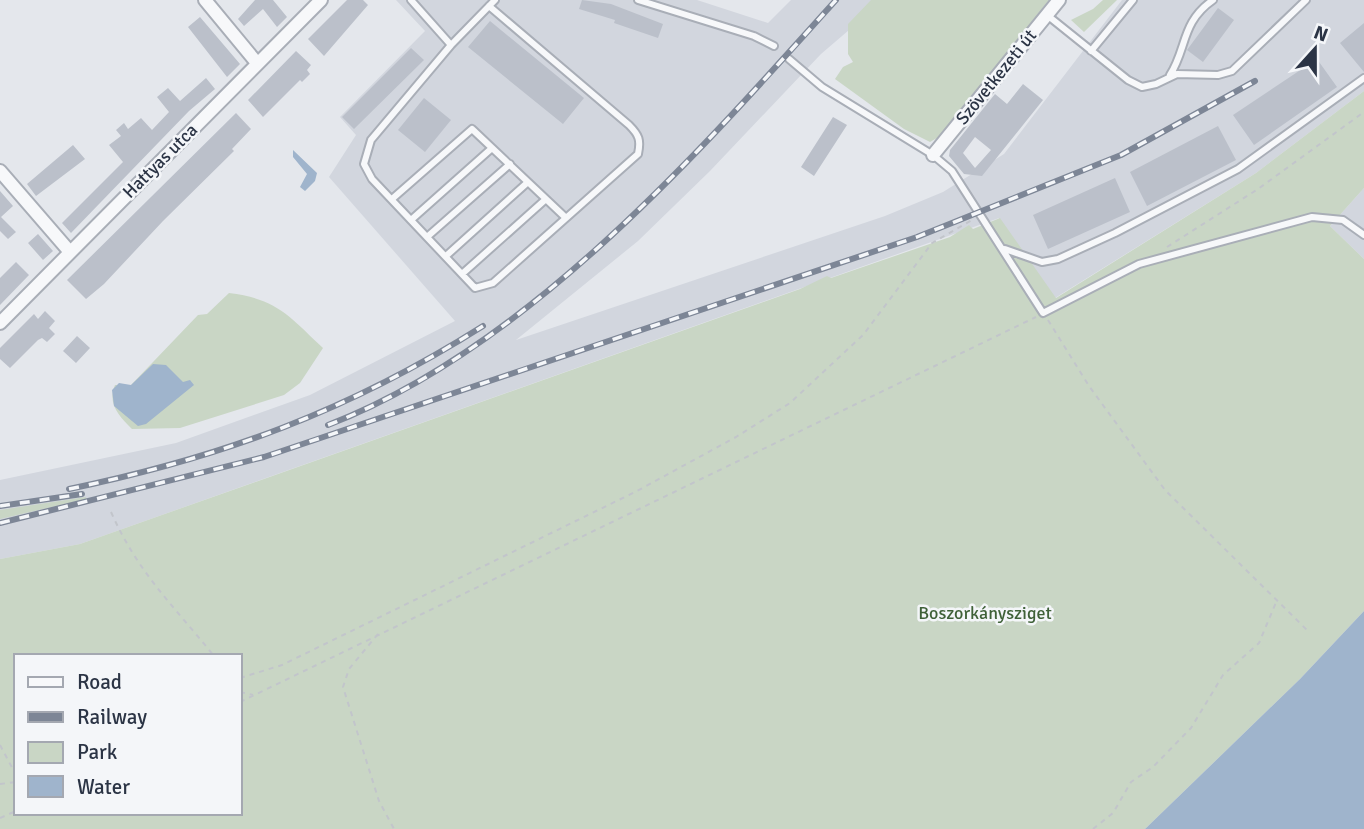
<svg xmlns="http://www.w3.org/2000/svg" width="1364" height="829" font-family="Signika,sans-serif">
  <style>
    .built { fill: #d2d6de }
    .green { fill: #c9d6c5; fill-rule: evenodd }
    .water { fill: #9fb4cc }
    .building { fill: #bbc0ca; fill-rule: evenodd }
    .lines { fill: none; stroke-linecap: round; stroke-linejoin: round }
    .lane-casing { stroke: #a9aeb7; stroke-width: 10 }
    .street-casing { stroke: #a9aeb7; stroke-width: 16 }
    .path { stroke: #c2c5cb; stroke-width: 2; stroke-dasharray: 5 5; stroke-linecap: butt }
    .lane { stroke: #f7f8fa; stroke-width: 6 }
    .street { stroke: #f7f8fa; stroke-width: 12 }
    .rail-casing { stroke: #7d8696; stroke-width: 6 }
    .rail { stroke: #f4f6f9; stroke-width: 3.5; stroke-dasharray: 10; stroke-linecap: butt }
    .labels { text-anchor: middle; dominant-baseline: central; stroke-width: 5; stroke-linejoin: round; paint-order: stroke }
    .street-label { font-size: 18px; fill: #2b3445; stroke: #f4f6f9 }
    .park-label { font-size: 18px; fill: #3f6138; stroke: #f4f6f9 }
  </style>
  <rect width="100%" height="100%" fill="#e4e7ec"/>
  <path class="built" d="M 396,0 L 697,0 L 768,23 L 791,0 L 884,0 L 821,54 L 710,171 L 638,241 L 516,340 L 885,216 L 943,192 L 1004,154 L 1122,0 L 1364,0 L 1364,91 L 1256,173 L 1055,298 L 999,218 L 80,544 L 0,559 L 0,480 L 176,443 L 310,395 L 455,321 L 329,177 L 356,135 L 340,117 L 425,31 Z
    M 1364,188 L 1364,259 L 1330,226 Z"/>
  <path class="green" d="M 871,0 L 1049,0 L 942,135 L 930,142 L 904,129 L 835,79 L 843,67 L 853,62 L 848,54 L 848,24 Z
    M 1103,0 L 1117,0 L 1084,32 L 1071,20 L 1093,9 Z
    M 1364,91 L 1364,188 L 1330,226 L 1364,259 L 1364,611 L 1300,679 L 1145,829 L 0,829 L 0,559 L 80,544 L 800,289 L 827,276 L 831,278 L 950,237 L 969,225 L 973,229 L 1000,218 L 1056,298 L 1256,173 ZM 16,656 L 240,656 L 240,813 L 16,813 Z
    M 229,293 C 277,299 289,316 323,348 L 300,383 L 284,395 L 180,428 L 132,429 C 119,416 107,404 115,385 L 131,385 L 198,315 L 207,314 Z
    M 86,497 L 86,499 L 0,519 L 0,510 Z"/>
  <path class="water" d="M 293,150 L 317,173 L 315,181 L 305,191 L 300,187 L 307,174 L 293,157 Z
    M 153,364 L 166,365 L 183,382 L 190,380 L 194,385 L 146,424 L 138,426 L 114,406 L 112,390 L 119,383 L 131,385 Z
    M 1364,611 L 1364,829 L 1145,829 L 1300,679 Z"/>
  <path class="building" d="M 255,0 L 273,0 L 287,17 L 277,27 L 263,9 L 244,26 L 238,19 Z
    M 347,0 L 363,0 L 368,5 L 324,56 L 308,39 Z
    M 582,0 L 611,4 L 663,24 L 658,38 L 614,23 L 615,20 L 579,9 Z
    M 1218,8 L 1234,20 L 1203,62 L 1187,50 Z
    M 200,17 L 240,64 L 227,77 L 188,27 Z
    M 490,21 L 584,98 L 563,124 L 468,47 Z
    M 1364,23 L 1364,72 L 1340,43 Z
    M 411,48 L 424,60 L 354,129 L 342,117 Z
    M 296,51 L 311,65 L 307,70 L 310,74 L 302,82 L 300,80 L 263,117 L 248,100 Z
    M 1317,59 L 1337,87 L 1254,145 L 1233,115 Z
    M 206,78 L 215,89 L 189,111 L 71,233 L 62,223 L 123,162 L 109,145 L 121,136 L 116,130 L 124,123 L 128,129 L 141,118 L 152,130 L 169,112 L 157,97 L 168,88 L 180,101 Z
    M 1023,84 L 1043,100 L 982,176 L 964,174 L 949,156 L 950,150 L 995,94 L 1007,104 ZM 975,137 L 991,150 L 975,168 L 963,153 Z
    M 424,98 L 451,120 L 425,152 L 398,130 Z
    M 236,113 L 251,129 L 232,149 L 234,151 L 163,221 L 104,284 L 86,299 L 67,280 Z
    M 833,117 L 847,125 L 814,176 L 801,167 Z
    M 1218,126 L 1236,160 L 1147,206 L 1130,172 Z
    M 73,145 L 85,159 L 36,196 L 27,184 Z
    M 1115,178 L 1130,212 L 1048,249 L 1033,215 Z
    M 0,191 L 13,206 L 1,217 L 16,232 L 8,239 L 0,231 Z
    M 38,234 L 53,251 L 43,260 L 28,243 Z
    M 16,262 L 29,275 L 0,305 L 0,278 Z
    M 45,311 L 55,321 L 49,328 L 55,334 L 47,342 L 42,338 L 38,340 L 10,368 L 0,359 L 0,348 L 34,314 L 38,319 Z
    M 77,336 L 90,348 L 76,363 L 63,351 Z"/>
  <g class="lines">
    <g class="lane-casing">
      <path id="lane" d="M 411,0 L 451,45 L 371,140 L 364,164 L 372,179 L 475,288 L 493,283 L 638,154 C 641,140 639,135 629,125 L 489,6
        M 638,0 L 754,36 L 774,46
        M 1047,15 L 1128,80 L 1142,87 L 1156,84 L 1177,74 L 1218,75 L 1232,71 L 1306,0
        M 451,45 L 495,0
        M 1091,51 L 1133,0
        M 789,59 L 822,87 L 933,155 L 952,171 L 1043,313 L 1139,264 L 1312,217 L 1343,220 L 1364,235
        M 1170,75 C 1187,49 1181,22 1213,0
        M 392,199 L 472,129 L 566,218
        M 411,220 L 492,148
        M 427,237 L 510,164
        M 1005,249 L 1042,262 L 1058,259 L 1115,233 L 1238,169 L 1364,78
        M 446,256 L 528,182
        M 462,274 L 546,199"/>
    </g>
    <g class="street-casing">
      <path id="street" d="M 205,0 L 257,63
        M 933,155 L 1059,0
        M 0,171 L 70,252
        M 0,323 L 321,0"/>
    </g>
    <path class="path" d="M 1167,247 L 1258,189 L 1364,112
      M 1048,320 L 1089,386 L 1165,490 L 1308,631
      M 111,512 C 138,573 173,605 214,656
      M 378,634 L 349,669 L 343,687 L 379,801 L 394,829
      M 240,678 L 282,665 L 637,491 L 736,437 L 790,403 L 863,335 L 932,243 L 972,220
      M 240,692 L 253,695
      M 240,702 L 1036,317
      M 0,745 L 16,775
      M 0,784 L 16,782
      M 0,818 L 16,811
      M 1093,829 L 1113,813 L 1131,782 L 1153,767 L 1191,728 L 1223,675 L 1259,643 L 1277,600"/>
    <use href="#lane" class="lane"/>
    <use href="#street" class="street"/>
    <g class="rail-casing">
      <path id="rail" d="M 328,425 C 527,348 696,156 836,0
        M 69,489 C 224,457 350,410 483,326
        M 0,506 L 82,494
        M 0,523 L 264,457 L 917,237 L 1121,155 L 1255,81"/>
    </g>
    <use href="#rail" class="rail"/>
  </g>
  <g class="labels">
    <g class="street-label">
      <text transform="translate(996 77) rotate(-51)">Szövetkezeti út</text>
      <text transform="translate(160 161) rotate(-45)">Hattyas utca</text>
    </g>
    <g class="park-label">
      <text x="985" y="613">Boszorkánysziget</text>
    </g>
  </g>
  <rect x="14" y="654" width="228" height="161" fill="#f4f6f9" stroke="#a4a8b1" stroke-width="2"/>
  <rect x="28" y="677" width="35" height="10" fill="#f7f8fa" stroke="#a4a8b1" stroke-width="2"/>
  <text x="77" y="689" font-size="21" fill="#2b3445">Road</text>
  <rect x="28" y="712" width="35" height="10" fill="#7d8696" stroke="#a4a8b1" stroke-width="2"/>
  <text x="77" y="724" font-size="21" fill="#2b3445">Railway</text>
  <rect x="28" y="742" width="35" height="21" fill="#c9d6c5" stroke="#a4a8b1" stroke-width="2"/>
  <text x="77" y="759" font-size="21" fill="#2b3445">Park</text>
  <rect x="28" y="776" width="35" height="21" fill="#9fb4cc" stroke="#a4a8b1" stroke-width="2"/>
  <text x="77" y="794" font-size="21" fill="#2b3445">Water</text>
  <g transform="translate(1315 49) rotate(21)" stroke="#f4f6f9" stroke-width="5" paint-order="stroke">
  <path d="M0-5L12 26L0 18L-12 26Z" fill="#2b3445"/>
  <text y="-10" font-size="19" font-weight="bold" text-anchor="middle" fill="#2b3445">N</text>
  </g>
</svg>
